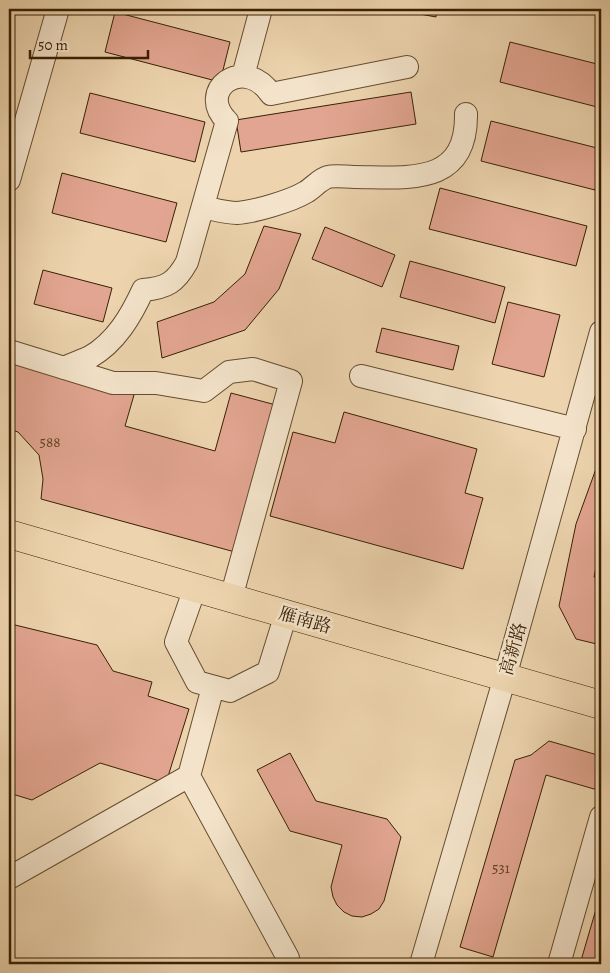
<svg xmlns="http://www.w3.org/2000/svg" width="610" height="973" font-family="Alegreya,'Noto Serif SC',serif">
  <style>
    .building { fill: #e2a591; stroke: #382004 }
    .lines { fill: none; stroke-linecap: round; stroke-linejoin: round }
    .minor-casing { stroke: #654d2e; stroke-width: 24 }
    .major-casing { stroke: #382004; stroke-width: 29 }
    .minor { stroke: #f3e3ca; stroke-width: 22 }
    .major { stroke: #edd4ae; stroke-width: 28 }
    .labels { text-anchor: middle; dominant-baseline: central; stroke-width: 5; stroke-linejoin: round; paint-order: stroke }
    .number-label { font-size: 15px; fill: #624127 }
    .street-label { font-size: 18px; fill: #382004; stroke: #f3e3ca }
  </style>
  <rect width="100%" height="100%" fill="#edd4ae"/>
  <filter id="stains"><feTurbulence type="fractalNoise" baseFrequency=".004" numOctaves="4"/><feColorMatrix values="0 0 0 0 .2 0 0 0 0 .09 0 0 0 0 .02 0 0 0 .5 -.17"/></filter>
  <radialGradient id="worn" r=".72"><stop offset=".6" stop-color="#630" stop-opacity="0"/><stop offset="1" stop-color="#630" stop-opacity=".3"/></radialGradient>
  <path class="building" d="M 393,9 L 437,9 L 436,17 Z
    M 576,9 L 601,9 L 601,15 Z
    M 115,12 L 230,42 L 220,82 L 105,52 Z
    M 510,42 L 601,65 L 601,108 L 500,82 Z
    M 411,92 L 416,124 L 241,152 L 236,120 Z
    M 90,93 L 205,122 L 195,162 L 80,133 Z
    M 491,121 L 601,149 L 601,168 L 595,190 L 481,161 Z
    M 62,173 L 177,203 L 166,242 L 52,213 Z
    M 440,188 L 587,226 L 576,266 L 429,229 Z
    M 264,226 L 301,234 L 279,289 L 245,330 L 162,358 L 157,322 L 214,302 L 245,274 Z
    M 325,227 L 395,255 L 382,287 L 312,259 Z
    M 410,261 L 505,287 L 495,323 L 400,297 Z
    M 43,270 L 112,288 L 103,322 L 34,304 Z
    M 508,302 L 560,315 L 544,377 L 492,364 Z
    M 382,328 L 459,346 L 453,370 L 376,352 Z
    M 15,363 L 134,395 L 125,426 L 215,451 L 231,393 L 276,405 L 235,552 L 41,499 L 43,479 L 39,455 L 18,432 L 9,429 L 9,384 Z
    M 344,412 L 477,449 L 465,493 L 483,498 L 463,569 L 270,516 L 293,432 L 335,443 Z
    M 601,455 L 601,542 L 594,577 L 601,579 L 601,645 L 576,639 L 559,606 L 576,524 Z
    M 11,624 L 97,645 L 113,671 L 152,682 L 148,696 L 189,709 L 166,783 L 100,763 L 32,800 L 9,793 L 9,625 Z
    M 549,741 L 601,756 L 601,785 L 594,789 L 546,775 L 493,957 L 460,947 L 515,760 L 531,755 Z
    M 290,753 L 316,801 L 387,819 L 401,837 L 384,901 L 379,909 L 371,914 L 362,917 L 352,916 L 344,912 L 337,905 L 333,897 L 331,887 L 342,845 L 290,831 L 257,770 Z
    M 601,892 L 601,964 L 580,964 Z"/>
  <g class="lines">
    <g class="minor-casing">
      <path id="minor" d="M 243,76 L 261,9
        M 9,180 L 58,9
        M 203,207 C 213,209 226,213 237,213 C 254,212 291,201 306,192 C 313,188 320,179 328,177 C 335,175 346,177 354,177 C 407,177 467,187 466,114
        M 9,351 L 113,383 L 156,383 L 204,391 L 229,372 L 253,369 L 291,381 L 231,598
        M 64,368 C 72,364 81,361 90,357 C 116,342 131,316 143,290 C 167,288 176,282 187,262 L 227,121 C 196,91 243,54 271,94 L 407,67
        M 361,376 L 575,429
        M 195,588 L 176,642 L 197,682 L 230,691 L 268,672 L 286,614
        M 189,776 L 213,687
        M 9,878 L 189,776 L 288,958 L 287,964
        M 421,964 L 505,677 L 601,332
        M 559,964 L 601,817"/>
    </g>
    <g class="major-casing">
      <path id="major" d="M 9,534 L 601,705"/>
    </g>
    <use href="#minor" class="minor"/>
    <use href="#major" class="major"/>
  </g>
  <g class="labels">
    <g class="number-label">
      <text x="50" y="442">588</text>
      <text x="501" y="868">531</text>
    </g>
    <g class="street-label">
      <text transform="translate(305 620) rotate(16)">雁南路</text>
      <text transform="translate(513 649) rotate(-74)">高新路</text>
    </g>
  </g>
  <rect width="610" height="973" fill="none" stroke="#edd4ae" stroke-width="30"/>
  <rect x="10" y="10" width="590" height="953" fill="none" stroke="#382004" stroke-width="2.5"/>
  <rect x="15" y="15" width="580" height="943" fill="none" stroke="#382004"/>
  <path d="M30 50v8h118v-8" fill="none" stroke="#382004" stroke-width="2.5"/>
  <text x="38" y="50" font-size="15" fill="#382004" stroke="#f3e3ca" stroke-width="4" paint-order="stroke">50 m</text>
  <rect width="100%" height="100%" filter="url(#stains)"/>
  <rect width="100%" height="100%" fill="url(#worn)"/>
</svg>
